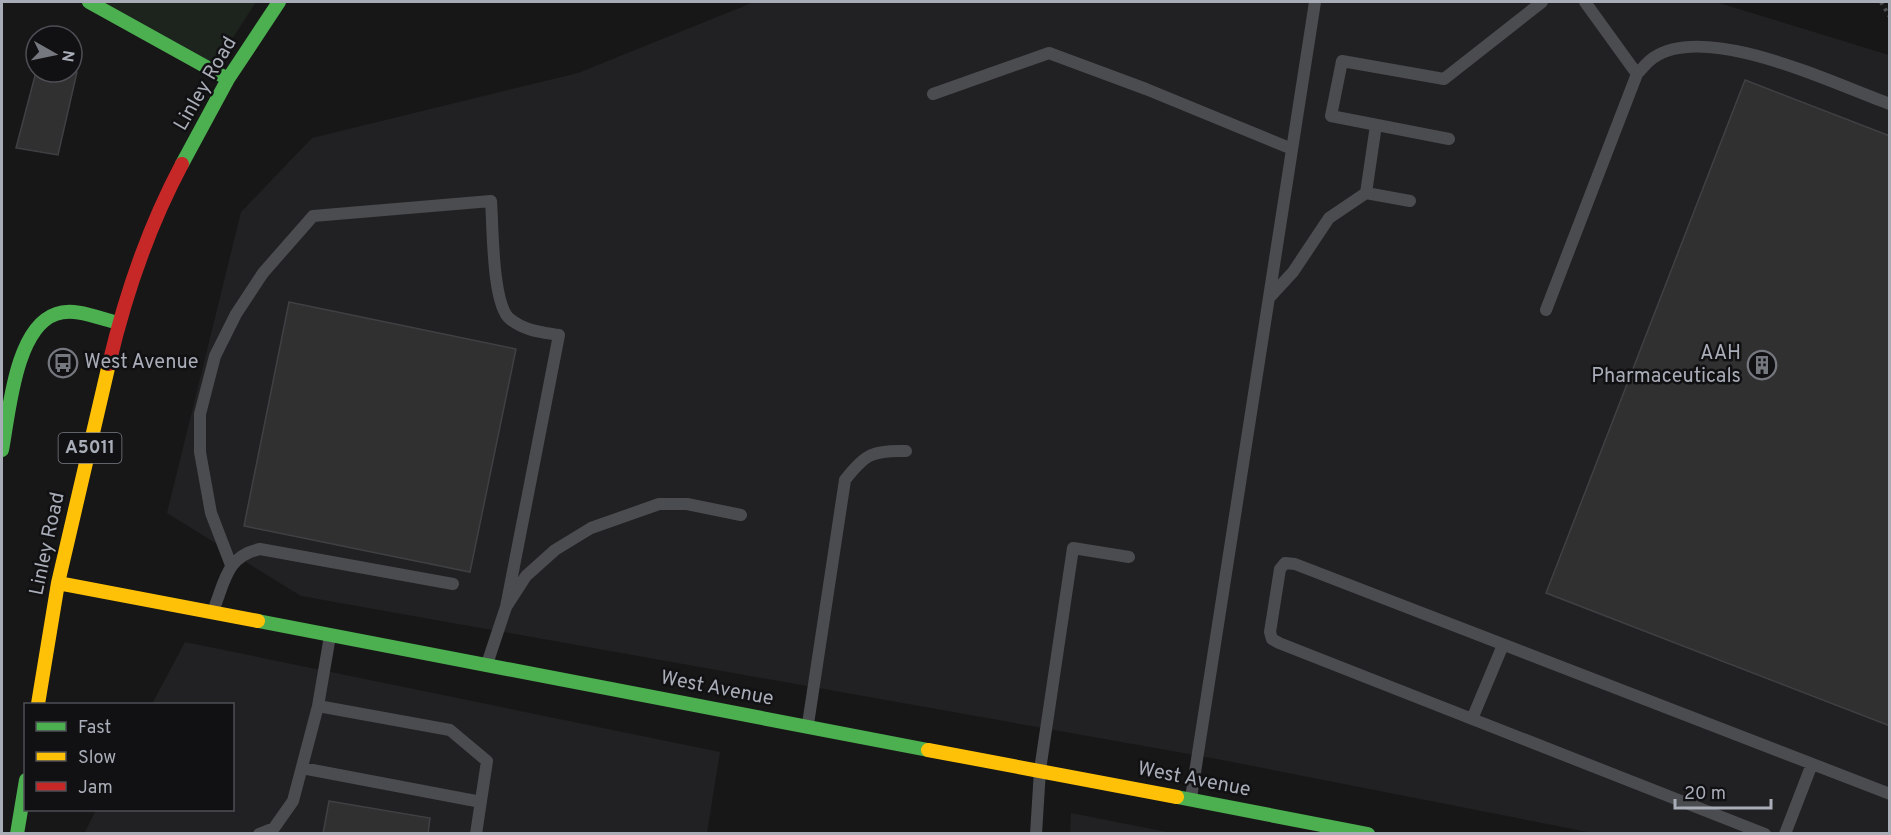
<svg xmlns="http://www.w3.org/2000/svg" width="1891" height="835" font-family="Overpass,sans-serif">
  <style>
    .built { fill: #212123 }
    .green { fill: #1d241e }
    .building { fill: #303031; stroke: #3f4043; stroke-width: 1.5 }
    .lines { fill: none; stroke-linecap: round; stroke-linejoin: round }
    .path { stroke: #4d4e52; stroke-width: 4; stroke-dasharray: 3 4.5; stroke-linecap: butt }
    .lane { stroke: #4b4c50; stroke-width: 12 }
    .fast { stroke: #4caf50; stroke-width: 14 }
    .slow { stroke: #ffc107; stroke-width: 14 }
    .jam { stroke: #c62828; stroke-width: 14 }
    .labels { text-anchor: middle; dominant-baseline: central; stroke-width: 5; stroke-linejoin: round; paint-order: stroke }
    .shield { fill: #111113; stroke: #7b7e86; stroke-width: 1.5 }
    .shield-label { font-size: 18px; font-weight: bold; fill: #a9adb8 }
    .street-label { font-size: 20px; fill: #a9adb8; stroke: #111113 }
    .poi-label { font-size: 20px; fill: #a9adb8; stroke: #111113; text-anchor: end }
  </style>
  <rect width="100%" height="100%" fill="#171717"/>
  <path class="built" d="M 754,2 L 1716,2 L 1889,55 L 1889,833 L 1593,833 L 1217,759 L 301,596 L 167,513 L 241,212 L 312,138 L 578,73 Z
    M 185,642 L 720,752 L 707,833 L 84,834 L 96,810 L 232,810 L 232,704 L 152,704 Z
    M 1071,813 L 1172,833 L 1070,833 Z"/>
  <path class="green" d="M 102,2 L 256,2 L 214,67 Z"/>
  <path class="building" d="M 72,71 L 77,72 L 58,155 L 16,148 L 36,72 Z
    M 1745,80 L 1890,136 L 1890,726 L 1546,593 Z
    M 289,302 L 516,349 L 470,572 L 244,526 Z
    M 329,801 L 430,818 L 428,834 L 323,834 Z"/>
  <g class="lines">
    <path class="path" d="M 1881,2 L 1890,17"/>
    <path class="lane" d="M 1585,2 L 1637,74
      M 933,94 L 1049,53 L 1146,89 L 1292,149
      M 1449,139 L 1331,116 L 1342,61 L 1444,79 L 1542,2
      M 1366,193 L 1376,125
      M 1269,298 L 1293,272 L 1329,218 L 1366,193 L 1410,201
      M 1546,310 L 1637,74 C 1642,69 1647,62 1653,58 C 1706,21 1834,84 1890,104
      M 231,565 L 211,513 L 200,452 L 200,414 L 215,356 L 236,314 L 263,273 L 313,216 L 491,201 C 493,226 492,305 510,319 C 525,331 541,332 559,335 L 506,607
      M 213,611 C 225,582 226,556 260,549 L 453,584
      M 330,636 L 318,706 L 450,730 L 487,761 L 476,834
      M 487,664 L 506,607 L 526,576 L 555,550 L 591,528 L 659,504 L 687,504 L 741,515
      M 1472,719 L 1503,645
      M 808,724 L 845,480 C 865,454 873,450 906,451
      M 302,768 L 481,802
      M 1191,798 L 1315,2
      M 259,834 L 274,828 L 293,801 L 318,706
      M 1036,834 L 1040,770 L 1073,548 L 1129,557
      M 1765,834 L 1279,643 L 1272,639 L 1270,632 L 1280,569 L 1285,563 L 1295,564 L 1890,794
      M 1785,834 L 1812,764"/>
    <path class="fast" d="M 89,2 L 228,79
      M 182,164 L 228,79 L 279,2
      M 2,450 C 9,414 15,328 56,314 C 75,307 100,319 119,323
      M 258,621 L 928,750
      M 1177,797 L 1368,834
      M 17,834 L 26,780"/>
    <path class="slow" d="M 58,583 L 258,621
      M 38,704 L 58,583 L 109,364
      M 928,750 L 1177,797"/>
    <path class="jam" d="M 109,364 C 125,296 149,226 182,164"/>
  </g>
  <defs>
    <g id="bus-ring" transform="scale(1.5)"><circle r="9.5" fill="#111113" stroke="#767880" stroke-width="1.5"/><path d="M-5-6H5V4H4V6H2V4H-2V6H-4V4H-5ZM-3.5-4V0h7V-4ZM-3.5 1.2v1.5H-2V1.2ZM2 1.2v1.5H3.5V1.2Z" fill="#767880"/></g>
    <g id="building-ring" transform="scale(1.5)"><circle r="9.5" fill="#111113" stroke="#767880" stroke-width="1.5"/><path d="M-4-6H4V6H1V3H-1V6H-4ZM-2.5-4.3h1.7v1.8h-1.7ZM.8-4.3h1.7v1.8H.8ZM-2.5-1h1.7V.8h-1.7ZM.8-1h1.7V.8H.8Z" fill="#767880"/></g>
  </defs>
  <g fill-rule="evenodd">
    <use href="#bus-ring" x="63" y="363"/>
    <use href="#building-ring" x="1762" y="365"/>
  </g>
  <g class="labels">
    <rect class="shield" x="58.5" y="433" width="63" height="30" rx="4.5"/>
    <g class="shield-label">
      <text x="90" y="448">A5011</text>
    </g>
    <g class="street-label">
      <text transform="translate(206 84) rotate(-60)">Linley Road</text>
      <text transform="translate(48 544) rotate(-78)">Linley Road</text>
      <text transform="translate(717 689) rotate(11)">West Avenue</text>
      <text transform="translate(1194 780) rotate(11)">West Avenue</text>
    </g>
    <g class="poi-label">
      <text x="1741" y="354">AAH<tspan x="1741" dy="23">Pharmaceuticals</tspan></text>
      <text x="84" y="363" text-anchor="start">West Avenue</text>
    </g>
  </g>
  <rect width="1891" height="835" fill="none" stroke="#a9adb8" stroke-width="6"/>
  <rect x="24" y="703" width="210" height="108" fill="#111113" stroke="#4e4f55" stroke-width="1.5"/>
  <rect x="36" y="722" width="30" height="9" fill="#4caf50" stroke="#4e4f55" stroke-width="1.5"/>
  <text x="78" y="733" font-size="18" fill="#a9adb8">Fast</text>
  <rect x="36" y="752" width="30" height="9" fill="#ffc107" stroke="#4e4f55" stroke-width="1.5"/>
  <text x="78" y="763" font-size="18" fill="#a9adb8">Slow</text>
  <rect x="36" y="782" width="30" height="9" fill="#c62828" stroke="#4e4f55" stroke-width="1.5"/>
  <text x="78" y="793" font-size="18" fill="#a9adb8">Jam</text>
  <g transform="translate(54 54) rotate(99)"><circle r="28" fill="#111113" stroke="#4e4f55" stroke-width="1.5"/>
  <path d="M0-4.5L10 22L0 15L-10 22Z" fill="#767880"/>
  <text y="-9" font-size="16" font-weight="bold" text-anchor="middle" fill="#a9adb8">N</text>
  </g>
  <path d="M1675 799v9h96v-9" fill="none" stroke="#a9adb8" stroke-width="3"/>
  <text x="1684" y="799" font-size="18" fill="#a9adb8" stroke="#111113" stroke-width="4.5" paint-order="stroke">20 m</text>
</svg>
